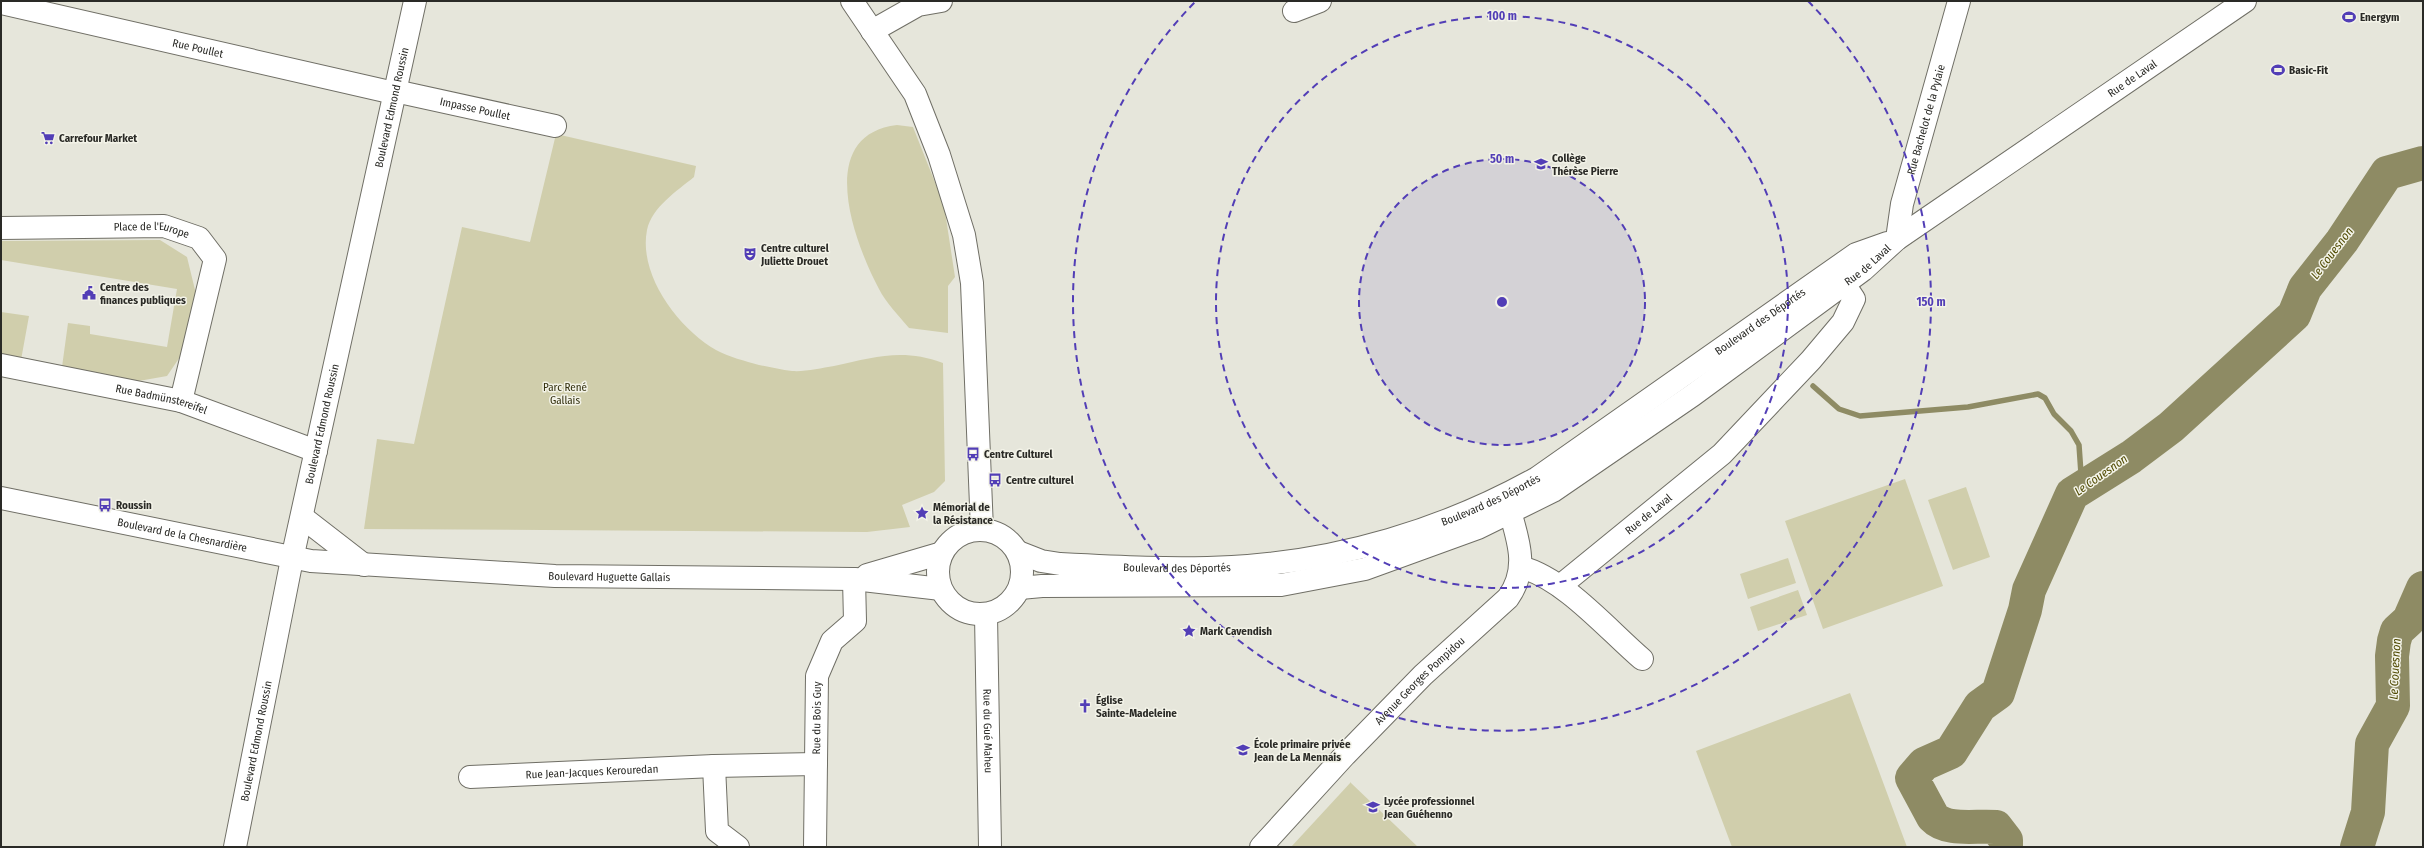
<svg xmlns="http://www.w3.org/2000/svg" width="2424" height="848" font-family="'Fira Sans Condensed',sans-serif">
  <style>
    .green { fill: #d0ceac }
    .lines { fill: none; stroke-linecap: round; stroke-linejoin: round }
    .stream { stroke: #8e8b64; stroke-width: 5.5 }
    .river { stroke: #8e8b64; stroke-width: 34 }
    .minor-casing { stroke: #706f66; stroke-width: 24 }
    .tertiary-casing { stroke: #706f66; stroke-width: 24 }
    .minor { stroke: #fff; stroke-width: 22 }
    .tertiary { stroke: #fff; stroke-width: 22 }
    .ring { fill: none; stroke: #523eb6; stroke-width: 2; stroke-dasharray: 7 5 }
    .labels { text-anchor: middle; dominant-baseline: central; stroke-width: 3; stroke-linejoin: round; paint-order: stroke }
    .poi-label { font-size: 11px; font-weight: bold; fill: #2a2a26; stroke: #f3f3e8; text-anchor: start }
    .street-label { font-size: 11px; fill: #2a2a26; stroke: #f3f3e8 }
    .park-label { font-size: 11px; fill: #312e0c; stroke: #f3f3e8 }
    .water-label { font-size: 12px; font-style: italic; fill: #4f4900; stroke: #f3f3e8 }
    .centre { fill: #523eb6; stroke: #f3f3e8; stroke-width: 2 }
    .ring-label { font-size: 12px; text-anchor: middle; font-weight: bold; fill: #523eb6; stroke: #f3f3e8; stroke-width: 3; stroke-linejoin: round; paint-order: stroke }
  </style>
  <rect width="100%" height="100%" fill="#e6e6db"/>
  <path class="green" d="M 897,125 L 913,127 L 944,205 L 955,277 L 948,286 L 948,333 L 909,328 C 899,316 886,303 879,289 C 854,242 814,135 897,125 Z
    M 556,134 L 696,166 L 694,177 C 677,191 652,207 647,230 C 638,275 679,329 716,350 C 729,357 745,361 759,365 C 770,367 781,370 792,371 C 805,372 821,368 834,366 C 875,357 903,348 943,363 L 945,481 L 934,492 L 902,505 L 910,527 L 867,532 L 364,529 L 377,439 L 414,444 L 462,227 L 530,242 Z
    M 160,240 L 187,257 L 196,294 L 184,351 L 167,376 L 133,382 L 62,367 L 68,323 L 90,326 L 90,334 L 167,347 L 177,289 L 1,260 L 1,241 Z
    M 1,312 L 29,316 L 21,360 L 1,356 Z
    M 1905,479 L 1943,586 L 1823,629 L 1785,521 Z
    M 1966,487 L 1990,557 L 1953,570 L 1928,500 Z
    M 1788,558 L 1796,583 L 1748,599 L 1740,574 Z
    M 1798,590 L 1807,615 L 1758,631 L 1750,607 Z
    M 1850,693 L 1907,847 L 1732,847 L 1696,751 Z
    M 1351,782 L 1351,783 L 1418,847 L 1291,847 Z"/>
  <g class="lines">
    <path class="stream" d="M 1813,386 L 1839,409 L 1860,416 L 1968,407 L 2038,394 L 2045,398 L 2054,414 L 2071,431 L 2079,445 L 2082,488"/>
    <path class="river" d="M 2006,847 L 2006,840 L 1996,827 C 1977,825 1947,832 1933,817 L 1912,778 L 1924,764 L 1951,752 L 1980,706 L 1998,693 L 2025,610 L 2029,590 L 2072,494 L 2131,457 L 2171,427 L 2294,315 L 2305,288 L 2342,241 L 2387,173 L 2423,163
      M 2357,847 L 2368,812 L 2372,744 L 2393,706 L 2392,656 L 2394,641 L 2397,631 L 2409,620 L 2423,588"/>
    <g class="minor-casing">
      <g id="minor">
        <path d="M 852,1 L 915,94 L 939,155 L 964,235 L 972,283 L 982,530"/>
        <path id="s1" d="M 1,3 L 394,93"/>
        <path d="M 1294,11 L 1320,1"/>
        <path d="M 872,31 L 918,5 L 941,1"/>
        <path id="s2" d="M 395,91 L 555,126"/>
        <path id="s3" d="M 1,228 L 164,226 L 199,238 L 215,259 L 181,401"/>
        <path id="s4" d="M 1897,239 L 1902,204 L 1959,1"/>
        <path id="s5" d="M 1,365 L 181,401 L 316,451"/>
        <path d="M 1521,567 C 1565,579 1607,629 1642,659"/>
        <path id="s6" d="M 1560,586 L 1722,454 L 1811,360 L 1843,322 L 1854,299 L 1844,284"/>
        <path id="s7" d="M 986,615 L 990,847"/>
        <path d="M 714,766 L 717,831 L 738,847"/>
        <path id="s8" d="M 470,777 L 714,766 L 816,764"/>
        <path id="s9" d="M 815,847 L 817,676 L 832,641 L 855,621 L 854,579"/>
      </g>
    </g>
    <g class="tertiary-casing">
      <g id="tertiary">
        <path id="s10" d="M 1,498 L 311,561 L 555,576 L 854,579 L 941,589"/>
        <path d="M 302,517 L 364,565"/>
        <circle cx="980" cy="572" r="42"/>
        <path id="s11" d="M 1018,552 L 1041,561 L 1060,564 C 1117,567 1175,570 1232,567 C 1339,561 1444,530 1537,478 L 1856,254 L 1887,243"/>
        <path d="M 867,575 L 942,553"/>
        <path id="s12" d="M 1020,588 L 1042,586 L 1281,585 L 1365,569 L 1478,528 L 1553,491 L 1693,395 L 1863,270 L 1897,239 L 2245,1"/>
        <path id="s13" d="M 235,847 L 292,559 L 415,1"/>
        <path id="s14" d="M 1261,847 L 1345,755 L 1423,675 L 1508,598 C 1531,566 1516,535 1507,501"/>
      </g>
    </g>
    <use href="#minor" class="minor"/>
    <use href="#tertiary" class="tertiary"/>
  </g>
  <circle cx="1502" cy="302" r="143" fill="#523eb6" fill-opacity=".12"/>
  <g class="ring">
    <circle cx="1502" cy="302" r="143"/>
    <circle cx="1502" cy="302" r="286"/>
    <path d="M1808 1A429 429 0 1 1 1196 1"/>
  </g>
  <defs>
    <g id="stadium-bare" transform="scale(1.08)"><path d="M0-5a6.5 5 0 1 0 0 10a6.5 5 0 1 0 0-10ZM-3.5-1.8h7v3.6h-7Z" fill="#523eb6" stroke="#f3f3e8" stroke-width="2.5" paint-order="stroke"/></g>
    <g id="supermarket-bare" transform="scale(1.08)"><path d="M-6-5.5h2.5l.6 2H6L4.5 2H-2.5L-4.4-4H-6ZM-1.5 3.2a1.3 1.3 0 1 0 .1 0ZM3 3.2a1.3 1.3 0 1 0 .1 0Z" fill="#523eb6" stroke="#f3f3e8" stroke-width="2.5" paint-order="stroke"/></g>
    <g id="school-bare" transform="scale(1.08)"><path d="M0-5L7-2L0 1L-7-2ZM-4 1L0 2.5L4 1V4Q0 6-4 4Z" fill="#523eb6" stroke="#f3f3e8" stroke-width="2.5" paint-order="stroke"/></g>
    <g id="theatre-bare" transform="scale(1.08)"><path d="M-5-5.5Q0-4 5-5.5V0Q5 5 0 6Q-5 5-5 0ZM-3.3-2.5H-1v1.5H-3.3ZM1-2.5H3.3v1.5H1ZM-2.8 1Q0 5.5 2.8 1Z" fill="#523eb6" stroke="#f3f3e8" stroke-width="2.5" paint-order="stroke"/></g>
    <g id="civic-bare" transform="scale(1.08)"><path d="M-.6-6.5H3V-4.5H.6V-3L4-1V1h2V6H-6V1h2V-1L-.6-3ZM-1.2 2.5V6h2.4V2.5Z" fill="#523eb6" stroke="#f3f3e8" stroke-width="2.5" paint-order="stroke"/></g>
    <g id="bus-bare" transform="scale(1.08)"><path d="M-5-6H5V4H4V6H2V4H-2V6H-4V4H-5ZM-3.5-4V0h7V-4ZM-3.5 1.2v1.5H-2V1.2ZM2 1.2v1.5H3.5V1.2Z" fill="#523eb6" stroke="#f3f3e8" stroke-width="2.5" paint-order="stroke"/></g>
    <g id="sight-bare" transform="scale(1.08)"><path d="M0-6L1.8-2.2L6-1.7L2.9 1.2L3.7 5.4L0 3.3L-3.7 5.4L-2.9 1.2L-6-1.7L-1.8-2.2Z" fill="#523eb6" stroke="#f3f3e8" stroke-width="2.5" paint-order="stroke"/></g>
    <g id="church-bare" transform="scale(1.08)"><path d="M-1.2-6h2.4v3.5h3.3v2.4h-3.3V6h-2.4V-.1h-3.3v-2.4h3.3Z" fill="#523eb6" stroke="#f3f3e8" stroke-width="2.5" paint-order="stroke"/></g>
  </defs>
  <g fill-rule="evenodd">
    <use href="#stadium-bare" x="2349" y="17"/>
    <use href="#stadium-bare" x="2278" y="70"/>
    <use href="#supermarket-bare" x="48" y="138"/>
    <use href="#school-bare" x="1541" y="164"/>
    <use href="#theatre-bare" x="750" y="254"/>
    <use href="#civic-bare" x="89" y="293"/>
    <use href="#bus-bare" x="973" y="454"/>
    <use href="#bus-bare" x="995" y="480"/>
    <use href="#bus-bare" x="105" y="505"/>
    <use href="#sight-bare" x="922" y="513"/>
    <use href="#sight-bare" x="1189" y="631"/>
    <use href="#church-bare" x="1085" y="706"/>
    <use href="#school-bare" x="1243" y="750"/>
    <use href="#school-bare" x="1373" y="807"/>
  </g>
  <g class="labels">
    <g class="poi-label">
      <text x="2360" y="17">Energym</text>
      <text x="2289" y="70">Basic-Fit</text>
      <text x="59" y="138">Carrefour Market</text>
      <text x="1552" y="158">Collège<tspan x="1552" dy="13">Thérèse Pierre</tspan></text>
      <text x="761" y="248">Centre culturel<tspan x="761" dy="13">Juliette Drouet</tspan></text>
      <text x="100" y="287">Centre des<tspan x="100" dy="13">finances publiques</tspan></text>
      <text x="984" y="454">Centre Culturel</text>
      <text x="1006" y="480">Centre culturel</text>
      <text x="116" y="505">Roussin</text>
      <text x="933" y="507">Mémorial de<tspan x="933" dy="13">la Résistance</tspan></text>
      <text x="1200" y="631">Mark Cavendish</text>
      <text x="1096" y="700">Église<tspan x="1096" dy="13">Sainte-Madeleine</tspan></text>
      <text x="1254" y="744">École primaire privée<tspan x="1254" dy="13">Jean de La Mennais</tspan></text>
      <text x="1384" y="801">Lycée professionnel<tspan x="1384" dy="13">Jean Guéhenno</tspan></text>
    </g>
    <g class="street-label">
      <text stroke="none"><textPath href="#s1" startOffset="202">Rue Poullet</textPath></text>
      <text stroke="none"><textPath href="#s12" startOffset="1262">Rue de Laval</textPath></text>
      <text stroke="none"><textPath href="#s13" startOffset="756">Boulevard Edmond Roussin</textPath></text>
      <text stroke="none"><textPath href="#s2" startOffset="82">Impasse Poullet</textPath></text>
      <text stroke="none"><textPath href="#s4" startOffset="123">Rue Bachelot de la Pylaie</textPath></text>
      <text stroke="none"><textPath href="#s3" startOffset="151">Place de l'Europe</textPath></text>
      <text stroke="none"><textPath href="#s12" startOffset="938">Rue de Laval</textPath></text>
      <text stroke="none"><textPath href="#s11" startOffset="809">Boulevard des Déportés</textPath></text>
      <text stroke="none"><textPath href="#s5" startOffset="164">Rue Badmünstereifel</textPath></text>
      <text stroke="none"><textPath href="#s13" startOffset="432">Boulevard Edmond Roussin</textPath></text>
      <text stroke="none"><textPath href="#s11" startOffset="485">Boulevard des Déportés</textPath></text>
      <text stroke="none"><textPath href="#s6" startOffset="114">Rue de Laval</textPath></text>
      <text stroke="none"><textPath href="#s10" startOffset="185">Boulevard de la Chesnardière</textPath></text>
      <text stroke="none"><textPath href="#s11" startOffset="161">Boulevard des Déportés</textPath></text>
      <text stroke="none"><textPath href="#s10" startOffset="615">Boulevard Huguette Gallais</textPath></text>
      <text stroke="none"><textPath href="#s14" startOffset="230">Avenue Georges Pompidou</textPath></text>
      <text stroke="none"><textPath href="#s9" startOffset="129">Rue du Bois Guy</textPath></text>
      <text stroke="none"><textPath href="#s7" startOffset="116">Rue du Gué Maheu</textPath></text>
      <text stroke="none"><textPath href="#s13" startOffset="108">Boulevard Edmond Roussin</textPath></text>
      <text stroke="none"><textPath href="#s8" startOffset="122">Rue Jean-Jacques Kerouredan</textPath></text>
    </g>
    <g class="park-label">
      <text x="565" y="387">Parc René<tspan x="565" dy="13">Gallais</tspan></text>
    </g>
    <g class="water-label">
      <text transform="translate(2332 253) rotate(-53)">Le Couesnon</text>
      <text transform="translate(2101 475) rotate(-35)">Le Couesnon</text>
      <text transform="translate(2395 669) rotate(-87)">Le Couesnon</text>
    </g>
  </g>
  <circle cx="1502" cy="302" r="6" class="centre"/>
  <g class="ring-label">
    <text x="1502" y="20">100 m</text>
    <text x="1502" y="163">50 m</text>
    <text x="1931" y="306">150 m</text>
  </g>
  <rect width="2424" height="848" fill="none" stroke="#2a2a26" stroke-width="4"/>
</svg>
